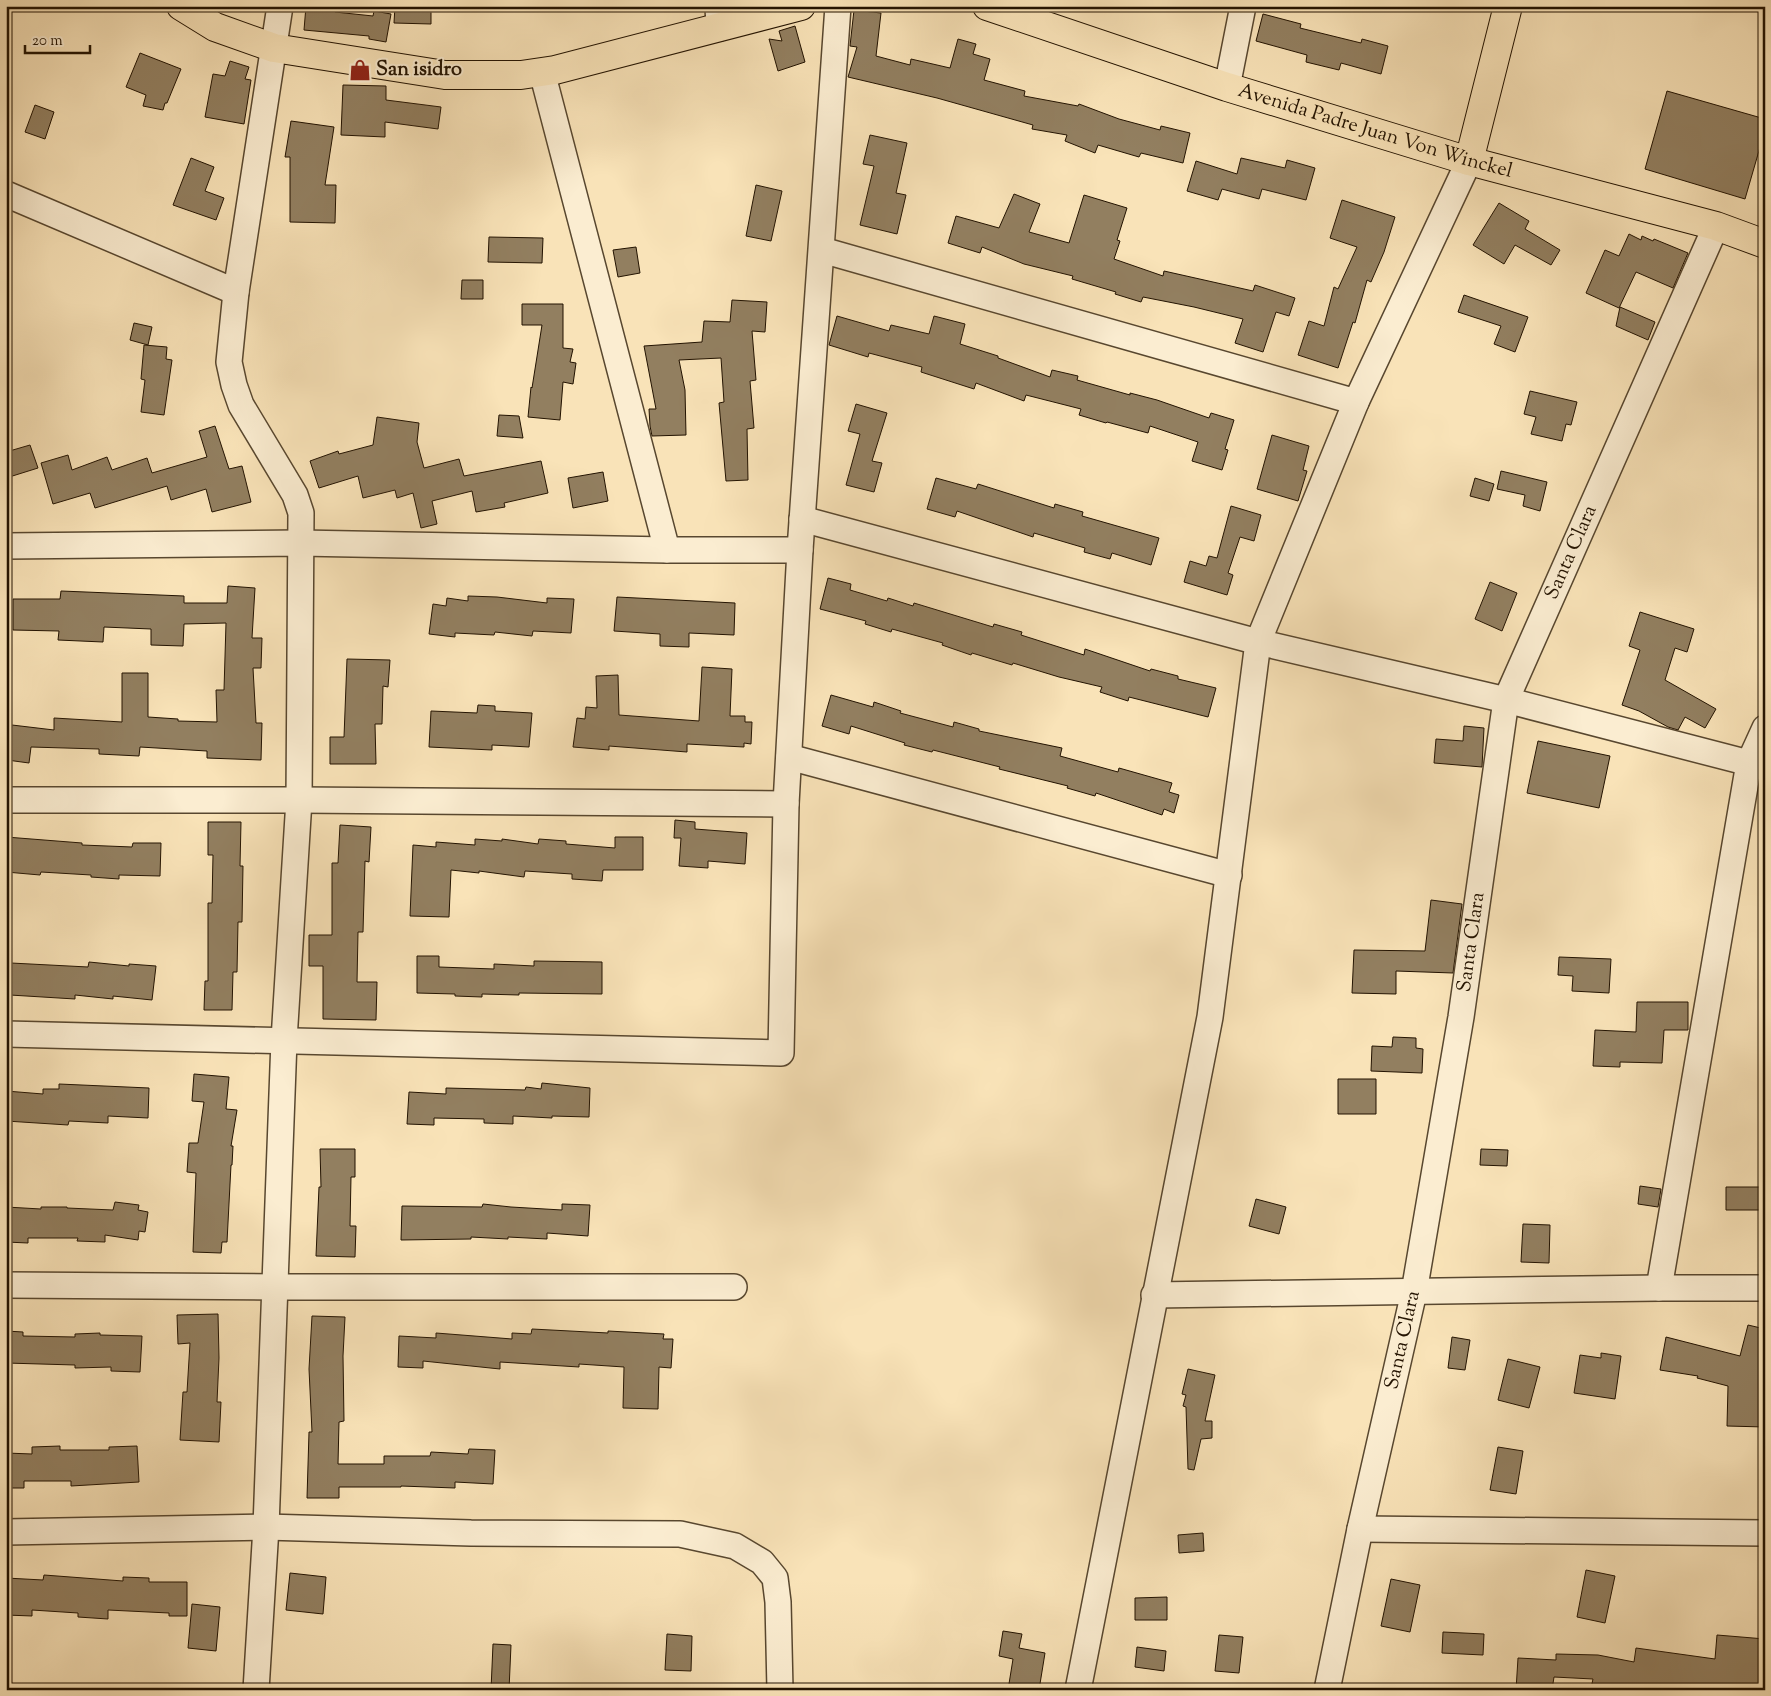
<svg xmlns="http://www.w3.org/2000/svg" width="1771" height="1696" font-family="'Sorts Mill Goudy',serif">
  <style>
    .building { fill: #927f60; stroke: #231301 }
    .lines { fill: none; stroke-linecap: round; stroke-linejoin: round }
    .minor-casing { stroke: #58472f; stroke-width: 28 }
    .major-casing { stroke: #231301; stroke-width: 30 }
    .minor { stroke: #fbedd1; stroke-width: 25 }
    .major { stroke: #f9e3b8; stroke-width: 28 }
    .labels { text-anchor: middle; dominant-baseline: central; stroke-width: 4; stroke-linejoin: round; paint-order: stroke }
    .poi-label { font-size: 20px; font-weight: bold; fill: #231301; stroke: #fbedd1; text-anchor: start }
    .street-label { font-size: 20px; fill: #231301; stroke: #fbedd1 }
  </style>
  <rect width="100%" height="100%" fill="#f9e3b8"/>
  <filter id="stains"><feTurbulence type="fractalNoise" baseFrequency=".004" numOctaves="4"/><feColorMatrix values="0 0 0 0 .2 0 0 0 0 .09 0 0 0 0 .02 0 0 0 .5 -.17"/></filter>
  <radialGradient id="worn" r=".72"><stop offset=".6" stop-color="#630" stop-opacity="0"/><stop offset="1" stop-color="#630" stop-opacity=".3"/></radialGradient>
  <path class="building" d="M 306,6 L 336,6 L 335,12 L 373,16 L 374,11 L 391,14 L 386,42 L 369,39 L 369,36 L 304,30 Z
    M 395,6 L 431,6 L 431,24 L 394,23 Z
    M 854,10 L 881,13 L 876,56 L 910,65 L 911,59 L 950,68 L 958,39 L 976,44 L 973,54 L 990,59 L 984,80 L 1025,91 L 1024,96 L 1078,106 L 1079,104 L 1119,119 L 1160,130 L 1161,126 L 1190,133 L 1183,163 L 1141,153 L 1139,157 L 1098,145 L 1095,153 L 1065,141 L 1067,135 L 1032,129 L 1033,125 L 937,98 L 848,77 L 857,47 L 850,46 Z
    M 1263,14 L 1301,24 L 1300,28 L 1361,43 L 1362,39 L 1388,46 L 1381,74 L 1341,63 L 1339,70 L 1306,62 L 1307,55 L 1256,41 Z
    M 795,26 L 805,62 L 778,71 L 769,39 L 782,41 L 779,31 Z
    M 140,53 L 181,69 L 167,103 L 165,103 L 163,110 L 143,106 L 146,95 L 126,87 Z
    M 230,61 L 249,67 L 245,79 L 251,80 L 244,124 L 205,117 L 213,74 L 225,76 Z
    M 343,85 L 386,86 L 386,100 L 441,107 L 438,129 L 385,122 L 385,137 L 341,135 Z
    M 1667,91 L 1765,119 L 1765,130 L 1745,199 L 1645,169 Z
    M 35,105 L 54,112 L 45,139 L 25,132 Z
    M 291,121 L 334,127 L 325,185 L 336,185 L 335,223 L 290,222 L 290,157 L 285,157 Z
    M 870,135 L 907,143 L 896,193 L 906,195 L 897,234 L 860,225 L 874,166 L 863,164 Z
    M 191,158 L 214,167 L 205,191 L 224,198 L 216,220 L 173,205 Z
    M 1241,158 L 1285,168 L 1287,160 L 1315,168 L 1306,200 L 1262,189 L 1259,199 L 1222,189 L 1218,200 L 1187,191 L 1196,161 L 1237,174 Z
    M 756,185 L 782,191 L 771,241 L 746,236 Z
    M 1014,194 L 1040,204 L 1029,232 L 1069,243 L 1084,195 L 1127,208 L 1117,240 L 1120,241 L 1114,259 L 1163,276 L 1164,271 L 1253,291 L 1255,285 L 1295,298 L 1289,316 L 1276,312 L 1263,352 L 1235,343 L 1243,319 L 1194,307 L 1143,297 L 1141,302 L 1115,294 L 1116,292 L 1072,279 L 1073,276 L 1024,264 L 982,247 L 980,253 L 948,243 L 956,216 L 999,228 Z
    M 1342,200 L 1395,217 L 1384,252 L 1371,282 L 1367,280 L 1355,323 L 1353,322 L 1338,368 L 1298,355 L 1309,321 L 1324,326 L 1334,287 L 1338,289 L 1357,247 L 1330,238 Z
    M 1499,203 L 1529,221 L 1525,229 L 1560,250 L 1551,265 L 1515,245 L 1504,264 L 1473,245 Z
    M 1629,234 L 1641,240 L 1642,236 L 1653,241 L 1654,239 L 1688,253 L 1673,288 L 1636,272 L 1619,308 L 1586,293 L 1605,250 L 1619,256 Z
    M 489,237 L 543,238 L 542,263 L 488,262 Z
    M 636,247 L 640,273 L 618,277 L 613,250 Z
    M 462,280 L 483,280 L 483,299 L 461,299 Z
    M 1464,295 L 1528,317 L 1515,352 L 1494,344 L 1501,326 L 1458,312 Z
    M 732,300 L 767,302 L 765,332 L 752,331 L 756,380 L 750,381 L 754,428 L 747,429 L 748,480 L 726,481 L 719,403 L 724,402 L 721,358 L 679,360 L 685,390 L 686,435 L 652,436 L 650,426 L 649,409 L 656,409 L 644,346 L 702,342 L 704,321 L 730,322 Z
    M 522,304 L 563,304 L 563,348 L 573,349 L 570,362 L 576,363 L 573,384 L 563,382 L 560,420 L 528,417 L 531,387 L 532,388 L 542,325 L 522,325 Z
    M 1620,307 L 1655,322 L 1648,340 L 1616,326 Z
    M 837,316 L 889,331 L 891,325 L 929,334 L 934,316 L 965,324 L 960,344 L 998,356 L 998,358 L 1050,377 L 1052,370 L 1078,376 L 1077,380 L 1130,395 L 1130,393 L 1157,400 L 1209,418 L 1211,413 L 1234,420 L 1225,449 L 1228,450 L 1222,470 L 1192,461 L 1198,442 L 1150,426 L 1148,433 L 1107,422 L 1106,423 L 1079,415 L 1081,409 L 1026,395 L 1024,401 L 976,383 L 974,389 L 921,372 L 922,367 L 869,353 L 868,357 L 829,345 Z
    M 134,323 L 152,327 L 148,345 L 130,340 Z
    M 144,345 L 167,347 L 166,359 L 172,360 L 164,415 L 141,412 L 145,380 L 141,379 Z
    M 1530,391 L 1577,402 L 1571,425 L 1566,424 L 1562,441 L 1531,434 L 1536,417 L 1524,414 Z
    M 856,404 L 887,413 L 872,461 L 882,463 L 874,492 L 846,485 L 860,434 L 848,431 Z
    M 499,415 L 519,416 L 523,438 L 497,436 Z
    M 377,417 L 419,423 L 417,442 L 424,468 L 459,459 L 464,476 L 541,461 L 548,493 L 504,503 L 505,507 L 476,512 L 472,491 L 432,501 L 437,524 L 421,528 L 413,493 L 397,498 L 395,490 L 363,498 L 358,476 L 319,488 L 310,461 L 338,451 L 339,454 L 373,445 Z
    M 215,426 L 229,469 L 242,466 L 251,502 L 212,512 L 206,489 L 171,500 L 167,486 L 95,508 L 90,493 L 53,504 L 41,463 L 68,455 L 72,470 L 107,457 L 112,470 L 147,458 L 152,473 L 207,457 L 199,431 Z
    M 1272,435 L 1309,446 L 1303,470 L 1307,471 L 1298,501 L 1257,489 Z
    M 30,445 L 38,468 L 6,478 L 6,452 Z
    M 1501,471 L 1547,482 L 1540,511 L 1523,506 L 1525,495 L 1497,489 Z
    M 603,472 L 608,501 L 573,508 L 568,478 Z
    M 936,478 L 976,489 L 978,484 L 1054,508 L 1055,504 L 1083,512 L 1082,516 L 1159,538 L 1151,565 L 1112,553 L 1110,559 L 1084,552 L 1085,548 L 1034,533 L 1033,537 L 957,511 L 955,517 L 927,509 Z
    M 1475,478 L 1494,484 L 1489,501 L 1470,496 Z
    M 1231,506 L 1261,515 L 1254,541 L 1240,537 L 1228,573 L 1233,575 L 1227,595 L 1184,582 L 1190,561 L 1206,566 L 1209,556 L 1217,558 Z
    M 828,578 L 851,584 L 850,590 L 887,601 L 888,598 L 913,606 L 914,603 L 993,627 L 994,624 L 1022,632 L 1021,635 L 1084,655 L 1085,649 L 1150,671 L 1151,669 L 1178,676 L 1178,679 L 1216,688 L 1208,717 L 1129,697 L 1128,701 L 1100,692 L 1102,687 L 1059,677 L 1013,663 L 1012,665 L 972,653 L 971,655 L 942,645 L 943,643 L 892,629 L 891,632 L 865,624 L 866,621 L 820,609 Z
    M 1490,582 L 1517,593 L 1502,631 L 1475,619 Z
    M 228,586 L 255,588 L 252,638 L 262,638 L 261,668 L 253,668 L 256,723 L 262,723 L 261,760 L 207,758 L 207,751 L 140,747 L 139,756 L 99,754 L 99,749 L 31,747 L 29,763 L 7,760 L 12,725 L 54,730 L 54,718 L 122,722 L 122,673 L 148,673 L 148,717 L 178,719 L 178,721 L 217,722 L 216,690 L 224,690 L 226,623 L 184,624 L 183,646 L 151,645 L 151,629 L 104,627 L 103,642 L 58,640 L 59,631 L 13,630 L 13,599 L 60,599 L 61,591 L 184,596 L 184,603 L 227,603 Z
    M 468,596 L 497,597 L 547,603 L 547,598 L 574,599 L 571,633 L 533,631 L 532,636 L 495,632 L 494,635 L 455,633 L 455,637 L 429,634 L 433,604 L 446,606 L 447,598 L 468,601 Z
    M 617,597 L 735,603 L 734,635 L 689,633 L 689,647 L 660,646 L 660,634 L 614,631 Z
    M 1640,612 L 1694,629 L 1687,652 L 1675,648 L 1665,680 L 1716,709 L 1705,728 L 1685,717 L 1678,730 L 1668,727 L 1639,711 L 1622,705 L 1640,650 L 1629,646 Z
    M 347,659 L 390,660 L 388,687 L 383,686 L 382,724 L 375,724 L 376,764 L 330,764 L 330,737 L 344,737 Z
    M 702,667 L 732,669 L 730,716 L 745,716 L 745,722 L 752,722 L 751,744 L 744,743 L 744,747 L 687,744 L 687,752 L 609,746 L 609,750 L 573,747 L 577,718 L 585,719 L 586,707 L 597,708 L 596,676 L 618,675 L 619,715 L 699,721 Z
    M 831,695 L 873,707 L 874,702 L 901,711 L 900,713 L 953,727 L 954,722 L 979,729 L 979,731 L 1062,748 L 1060,756 L 1118,772 L 1119,768 L 1172,783 L 1169,792 L 1179,795 L 1174,813 L 1164,809 L 1162,815 L 1096,793 L 1095,796 L 1067,788 L 1068,786 L 999,769 L 1000,767 L 933,750 L 932,752 L 904,745 L 905,743 L 851,726 L 849,734 L 822,726 Z
    M 478,705 L 495,706 L 495,711 L 532,713 L 529,747 L 492,745 L 492,750 L 429,747 L 431,711 L 477,713 Z
    M 1464,726 L 1484,728 L 1482,767 L 1434,763 L 1436,739 L 1463,741 Z
    M 1538,741 L 1610,756 L 1599,808 L 1527,793 Z
    M 675,820 L 695,822 L 695,829 L 747,833 L 745,864 L 708,861 L 708,868 L 679,866 L 681,838 L 674,838 Z
    M 208,822 L 241,822 L 240,866 L 243,866 L 242,922 L 238,922 L 237,972 L 233,972 L 232,1010 L 204,1010 L 205,981 L 208,981 L 208,903 L 212,903 L 213,855 L 208,855 Z
    M 340,825 L 371,827 L 369,862 L 365,861 L 363,932 L 358,932 L 357,982 L 377,982 L 376,1020 L 323,1019 L 323,966 L 309,966 L 309,935 L 332,935 L 332,863 L 338,863 Z
    M 6,837 L 82,843 L 82,845 L 132,847 L 133,843 L 161,843 L 160,876 L 119,875 L 119,879 L 91,877 L 91,875 L 41,872 L 40,875 L 6,872 Z
    M 615,837 L 643,837 L 643,870 L 603,870 L 602,881 L 572,879 L 572,874 L 525,871 L 524,877 L 479,871 L 479,873 L 451,870 L 449,917 L 410,916 L 413,845 L 436,847 L 436,842 L 475,845 L 475,839 L 502,841 L 502,839 L 538,844 L 539,839 L 566,841 L 566,844 L 615,848 Z
    M 1431,900 L 1462,904 L 1453,973 L 1396,971 L 1396,994 L 1352,993 L 1354,950 L 1425,951 Z
    M 417,956 L 439,956 L 439,967 L 494,969 L 494,964 L 534,966 L 534,961 L 602,962 L 602,994 L 519,993 L 519,995 L 482,994 L 482,997 L 455,996 L 455,994 L 417,993 Z
    M 1559,957 L 1611,959 L 1609,993 L 1572,991 L 1573,976 L 1558,975 Z
    M 89,962 L 129,966 L 129,964 L 156,966 L 152,1000 L 113,996 L 113,999 L 75,995 L 75,999 L 10,995 L 11,963 L 88,967 Z
    M 1637,1002 L 1688,1002 L 1688,1030 L 1664,1030 L 1662,1063 L 1620,1062 L 1620,1067 L 1593,1066 L 1595,1030 L 1636,1032 Z
    M 1393,1037 L 1416,1038 L 1416,1048 L 1423,1049 L 1422,1073 L 1371,1071 L 1372,1046 L 1392,1047 Z
    M 194,1074 L 229,1077 L 226,1109 L 237,1110 L 231,1146 L 233,1146 L 232,1165 L 231,1165 L 227,1242 L 222,1242 L 221,1253 L 193,1252 L 196,1173 L 187,1172 L 189,1143 L 198,1143 L 204,1102 L 192,1101 Z
    M 1338,1079 L 1376,1079 L 1376,1114 L 1338,1114 Z
    M 542,1083 L 590,1088 L 589,1117 L 552,1116 L 552,1118 L 513,1116 L 513,1124 L 484,1123 L 484,1119 L 434,1118 L 434,1125 L 407,1124 L 409,1092 L 446,1094 L 446,1088 L 525,1090 L 526,1087 L 541,1089 Z
    M 59,1084 L 149,1088 L 148,1118 L 108,1116 L 108,1123 L 69,1121 L 68,1125 L 6,1121 L 6,1091 L 43,1094 L 43,1089 L 59,1089 Z
    M 320,1149 L 355,1149 L 355,1177 L 351,1177 L 350,1226 L 356,1226 L 355,1257 L 316,1256 L 319,1187 L 321,1187 Z
    M 1481,1149 L 1508,1150 L 1507,1166 L 1480,1165 Z
    M 1640,1186 L 1661,1189 L 1658,1207 L 1638,1204 Z
    M 1726,1187 L 1765,1187 L 1765,1210 L 1726,1210 Z
    M 1256,1199 L 1286,1207 L 1279,1234 L 1249,1226 Z
    M 115,1202 L 139,1205 L 138,1210 L 148,1212 L 145,1232 L 139,1231 L 138,1240 L 105,1235 L 105,1242 L 77,1241 L 78,1238 L 28,1238 L 28,1243 L 6,1242 L 6,1207 L 41,1209 L 41,1207 L 67,1207 L 67,1208 L 113,1210 Z
    M 483,1204 L 511,1207 L 562,1210 L 562,1204 L 590,1205 L 588,1236 L 547,1233 L 547,1239 L 508,1237 L 508,1239 L 471,1237 L 471,1239 L 401,1240 L 402,1206 L 482,1207 Z
    M 1523,1224 L 1550,1225 L 1549,1263 L 1521,1262 Z
    M 218,1314 L 219,1358 L 217,1402 L 221,1402 L 219,1442 L 180,1440 L 183,1392 L 187,1392 L 190,1343 L 178,1344 L 177,1315 Z
    M 312,1316 L 345,1317 L 343,1356 L 344,1421 L 339,1422 L 338,1464 L 384,1464 L 384,1456 L 430,1456 L 431,1452 L 468,1454 L 469,1449 L 495,1450 L 493,1484 L 455,1482 L 455,1488 L 401,1486 L 401,1487 L 339,1487 L 339,1498 L 307,1498 L 309,1432 L 312,1432 L 309,1369 Z
    M 1748,1325 L 1765,1329 L 1765,1427 L 1727,1426 L 1728,1386 L 1697,1378 L 1698,1376 L 1660,1370 L 1666,1337 L 1740,1356 Z
    M 532,1329 L 608,1333 L 608,1331 L 664,1334 L 663,1339 L 673,1339 L 671,1368 L 659,1367 L 658,1409 L 623,1408 L 624,1367 L 579,1364 L 579,1367 L 500,1362 L 500,1369 L 423,1361 L 423,1368 L 398,1367 L 399,1336 L 436,1338 L 436,1333 L 512,1339 L 512,1333 L 531,1334 Z
    M 6,1331 L 23,1332 L 23,1336 L 75,1337 L 75,1334 L 100,1333 L 100,1335 L 142,1336 L 140,1372 L 111,1371 L 111,1367 L 75,1368 L 75,1365 L 6,1363 Z
    M 1452,1337 L 1470,1340 L 1465,1370 L 1448,1368 Z
    M 1601,1353 L 1621,1356 L 1615,1399 L 1574,1393 L 1580,1355 L 1601,1358 Z
    M 1508,1359 L 1540,1367 L 1529,1408 L 1498,1400 Z
    M 1188,1369 L 1215,1375 L 1205,1421 L 1212,1421 L 1212,1438 L 1201,1439 L 1194,1470 L 1188,1469 L 1186,1407 L 1183,1406 L 1186,1395 L 1182,1394 Z
    M 60,1446 L 60,1450 L 109,1450 L 109,1447 L 137,1446 L 139,1482 L 71,1486 L 71,1481 L 24,1481 L 24,1488 L 6,1488 L 6,1453 L 32,1454 L 32,1447 Z
    M 1498,1447 L 1523,1451 L 1516,1494 L 1490,1490 Z
    M 1203,1533 L 1204,1551 L 1179,1553 L 1178,1535 Z
    M 1586,1570 L 1615,1576 L 1605,1623 L 1577,1617 Z
    M 290,1573 L 326,1577 L 323,1614 L 286,1610 Z
    M 44,1575 L 123,1581 L 123,1577 L 149,1578 L 149,1582 L 187,1582 L 187,1616 L 169,1616 L 169,1613 L 108,1610 L 108,1619 L 78,1617 L 78,1613 L 32,1610 L 32,1616 L 6,1615 L 6,1578 L 43,1580 Z
    M 1391,1579 L 1420,1585 L 1410,1632 L 1381,1626 Z
    M 1167,1597 L 1167,1620 L 1135,1620 L 1135,1598 Z
    M 192,1604 L 220,1607 L 216,1651 L 188,1648 Z
    M 1003,1631 L 1022,1634 L 1019,1648 L 1045,1653 L 1039,1690 L 1008,1690 L 1013,1659 L 999,1656 Z
    M 1443,1632 L 1484,1634 L 1483,1655 L 1442,1653 Z
    M 667,1634 L 692,1636 L 691,1671 L 665,1670 Z
    M 1219,1635 L 1243,1637 L 1239,1673 L 1215,1671 Z
    M 1717,1635 L 1765,1639 L 1765,1690 L 1601,1690 L 1591,1688 L 1593,1679 L 1554,1677 L 1552,1690 L 1516,1690 L 1518,1658 L 1556,1660 L 1556,1654 L 1598,1655 L 1634,1662 L 1636,1648 L 1715,1659 Z
    M 493,1644 L 511,1645 L 509,1690 L 491,1690 Z
    M 1137,1647 L 1166,1651 L 1164,1671 L 1135,1667 Z"/>
  <g class="lines">
    <g class="minor-casing">
      <g id="minor">
        <path d="M 718,6 L 719,28"/>
        <path d="M 542,72 L 667,550"/>
        <path d="M 1227,87 L 1243,6"/>
        <path d="M 6,194 L 236,292"/>
        <path d="M 822,250 L 1356,402"/>
        <path d="M 802,519 L 1258,642 L 1506,700 L 1749,763 L 1765,765"/>
        <path d="M 6,546 L 300,543 L 667,550 L 800,550"/>
        <path d="M 789,757 L 1229,875"/>
        <path d="M 6,800 L 299,800 L 786,804"/>
        <path d="M 6,1034 L 781,1053 L 786,804 L 800,550 L 838,6"/>
        <path d="M 6,1285 L 276,1287 L 734,1287"/>
        <path d="M 1659,1288 L 1749,763 L 1765,728"/>
        <path d="M 1154,1295 L 1659,1288 L 1765,1288"/>
        <path d="M 1360,1529 L 1765,1533"/>
        <path d="M 6,1532 L 266,1527 L 471,1533 L 680,1534 L 735,1546 L 762,1562 L 775,1578 L 778,1602 L 780,1690"/>
        <path d="M 256,1690 L 266,1527 L 284,1040 L 299,800 L 301,513 L 295,495 L 241,405 L 234,385 L 229,362 L 236,292 L 280,6"/>
        <path d="M 1078,1690 L 1210,1017 L 1258,642 L 1356,402 L 1469,161"/>
        <path id="s1" d="M 1327,1690 L 1360,1529 L 1414,1292 L 1461,1017 L 1506,700 L 1716,226"/>
      </g>
    </g>
    <g class="major-casing">
      <g id="major">
        <path d="M 181,6 L 215,27 L 274,48 L 445,75 L 521,75 L 555,70 L 801,6"/>
        <path id="s2" d="M 987,6 L 1227,87 L 1469,161 L 1716,226 L 1765,244"/>
        <path d="M 1469,161 L 1508,6"/>
      </g>
    </g>
    <use href="#minor" class="minor"/>
    <use href="#major" class="major"/>
  </g>
  <defs>
    <g id="shop-bare" transform="scale(1.725)"><path d="M-5-2.5h2.3a2.7 3.5 0 0 1 5.4 0H5L5.5 6h-11ZM-1.5-2.5h3a1.5 2.3 0 0 0-3 0Z" fill="#8f2418" stroke="#fbedd1" stroke-width="2.5" paint-order="stroke"/></g>
  </defs>
  <g fill-rule="evenodd">
    <use href="#shop-bare" x="360" y="70"/>
  </g>
  <g class="labels">
    <g class="poi-label">
      <text x="376" y="70">San isidro</text>
    </g>
    <g class="street-label">
      <text stroke="none"><textPath href="#s2" startOffset="408">Avenida Padre Juan Von Winckel</textPath></text>
      <text stroke="none"><textPath href="#s1" startOffset="1168">Santa Clara</textPath></text>
      <text stroke="none"><textPath href="#s1" startOffset="762">Santa Clara</textPath></text>
      <text stroke="none"><textPath href="#s1" startOffset="358">Santa Clara</textPath></text>
    </g>
  </g>
  <rect width="1771" height="1696" fill="none" stroke="#f9e3b8" stroke-width="25"/>
  <rect x="8" y="8" width="1756" height="1681" fill="none" stroke="#231301" stroke-width="2.5"/>
  <rect x="12" y="12" width="1746" height="1671" fill="none" stroke="#231301"/>
  <path d="M25 45v8h65v-8" fill="none" stroke="#231301" stroke-width="2.5"/>
  <text x="32" y="45" font-size="15" fill="#231301" stroke="#fbedd1" stroke-width="4" paint-order="stroke">20 m</text>
  <rect width="100%" height="100%" filter="url(#stains)"/>
  <rect width="100%" height="100%" fill="url(#worn)"/>
</svg>
